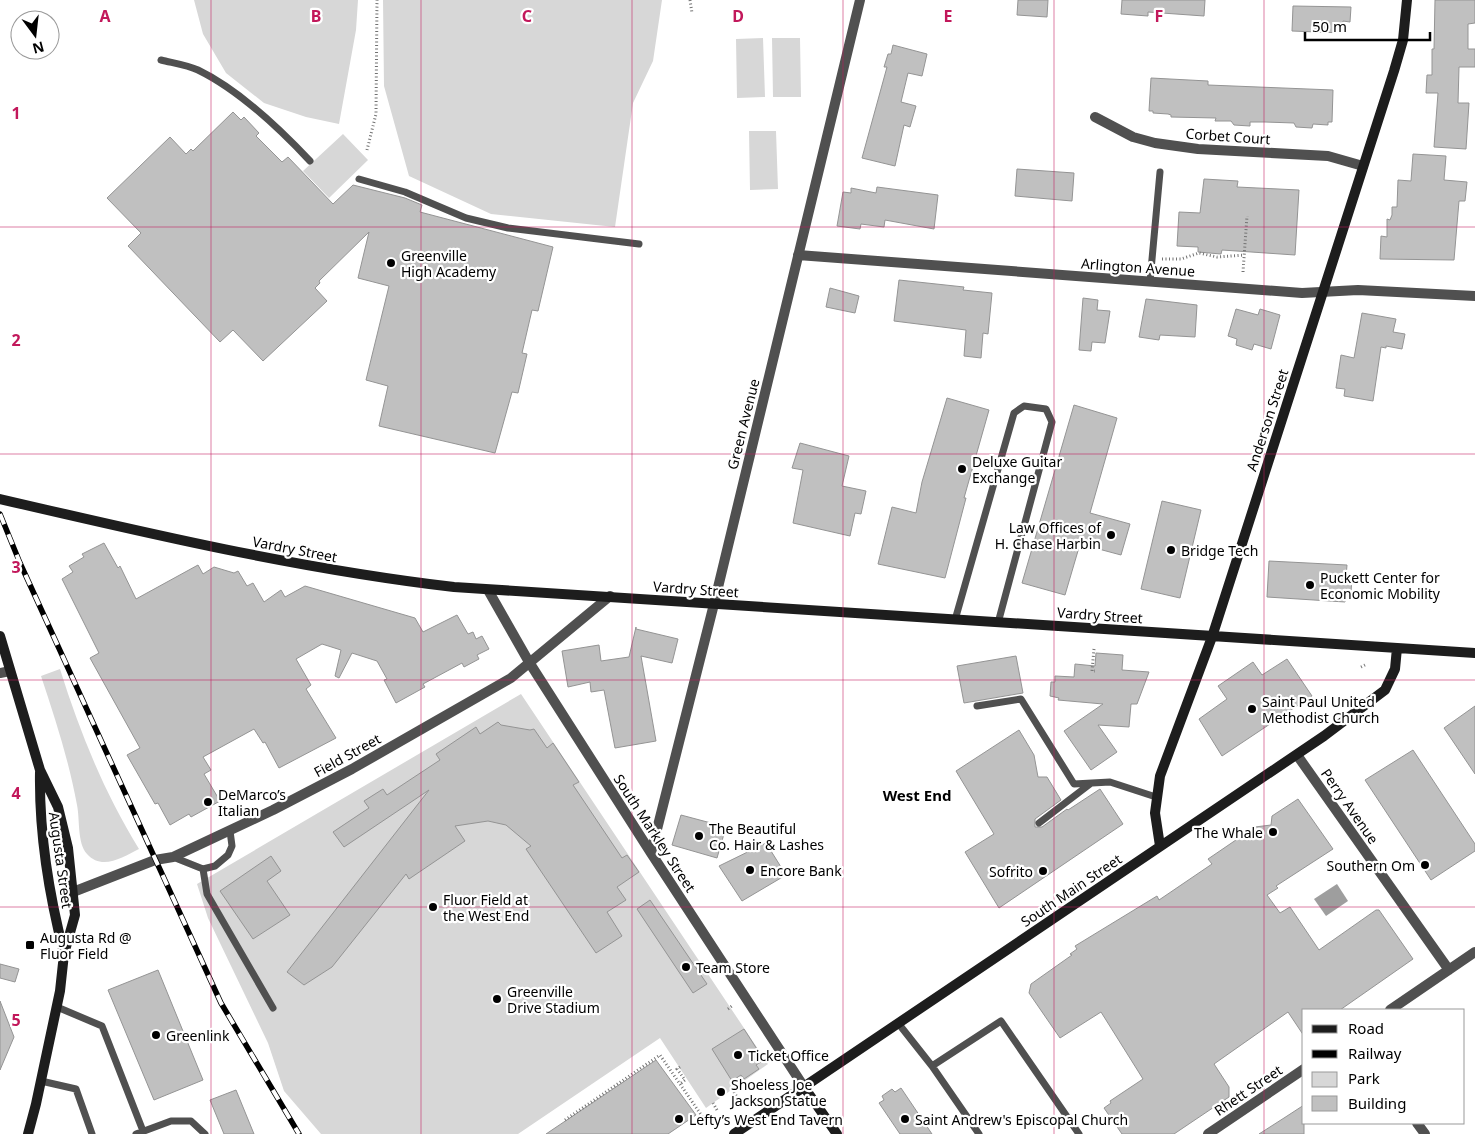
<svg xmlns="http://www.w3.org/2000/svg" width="1475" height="1134" font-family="'Noto Sans',sans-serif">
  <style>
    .green { fill: #d7d7d7 }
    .water { fill: #9e9e9e }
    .building { fill: #c0c0c0; stroke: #949494 }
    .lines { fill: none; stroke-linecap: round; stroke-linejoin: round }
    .path { stroke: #727272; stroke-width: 3; stroke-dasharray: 1 2.5; stroke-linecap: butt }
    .lane { stroke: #505050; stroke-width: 7 }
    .street { stroke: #505050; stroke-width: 10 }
    .secondary { stroke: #1d1d1d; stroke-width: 10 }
    .rail-casing { stroke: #000; stroke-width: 5.5 }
    .rail { stroke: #fff; stroke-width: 4; stroke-dasharray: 11; stroke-linecap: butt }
    .grid { fill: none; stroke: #c2185b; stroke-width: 1; stroke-opacity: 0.55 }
    .poi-dot { fill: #000; stroke: #fff; stroke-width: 2 }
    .labels { text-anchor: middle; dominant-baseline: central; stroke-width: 4.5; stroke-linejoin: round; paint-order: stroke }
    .street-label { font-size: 14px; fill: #000; stroke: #fff }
    .poi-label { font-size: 14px; fill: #000; stroke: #fff; text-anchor: start }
    .neighbourhood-label { font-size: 15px; font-weight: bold; fill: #000; stroke: #fff }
    .grid-label { font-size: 16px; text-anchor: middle; font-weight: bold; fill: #c2185b; stroke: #fff; stroke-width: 4.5; stroke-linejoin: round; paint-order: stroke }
  </style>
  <rect width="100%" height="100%" fill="#fff"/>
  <path class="green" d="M 194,0 L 358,0 L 356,30 L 339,124 L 306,117 L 264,103 L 226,73 L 203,34 Z
    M 383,0 L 662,0 L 653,61 L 633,103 L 615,227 L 491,214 L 409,176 L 384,86 Z
    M 763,38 L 765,97 L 737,98 L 736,39 Z
    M 772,38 L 800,38 L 801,97 L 773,97 Z
    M 749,131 L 776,131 L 778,189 L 750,190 Z
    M 343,134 L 368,160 L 329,198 L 303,171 Z
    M 60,669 C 80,733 104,792 139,849 C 123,857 102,871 87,854 C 77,843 80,819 77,805 C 69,761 55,718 41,676 Z
    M 521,694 L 768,1064 L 706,1108 L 660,1038 L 518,1134 L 321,1134 L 284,1091 L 268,1043 L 208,918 L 197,884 Z"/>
  <path class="water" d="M 1337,884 L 1348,901 L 1326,916 L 1314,899 Z"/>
  <path class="building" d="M 1018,0 L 1048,0 L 1047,17 L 1017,15 Z
    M 1122,0 L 1205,0 L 1204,16 L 1148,12 L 1148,16 L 1121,14 Z
    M 1435,0 L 1475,0 L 1475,23 L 1468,24 L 1468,49 L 1475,49 L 1475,67 L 1459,67 L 1458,103 L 1469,103 L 1466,149 L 1434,147 L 1438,93 L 1426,93 L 1427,75 L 1432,75 L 1432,49 L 1434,49 Z
    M 1293,6 L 1351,7 L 1350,22 L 1343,21 L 1343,33 L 1292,31 Z
    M 893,45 L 927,54 L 922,76 L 908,73 L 901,102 L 916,106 L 910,127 L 904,125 L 895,166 L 862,158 L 887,67 L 884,67 L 888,54 L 891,54 Z
    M 1151,78 L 1208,81 L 1208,85 L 1333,90 L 1332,122 L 1328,122 L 1328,125 L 1313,124 L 1312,128 L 1296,127 L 1294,123 L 1265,122 L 1250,122 L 1250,126 L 1234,125 L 1231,121 L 1215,121 L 1216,118 L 1171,117 L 1171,115 L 1168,114 L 1153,113 L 1153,111 L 1149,111 Z
    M 233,112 L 241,120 L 244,117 L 259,133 L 256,136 L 282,162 L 288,157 L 333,204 L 353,185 L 405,198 L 422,205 L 420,212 L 553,247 L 538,311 L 532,310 L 522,353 L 527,354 L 518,393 L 512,392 L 495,453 L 379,426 L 388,386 L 366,380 L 389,286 L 358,278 L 369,232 L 319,281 L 320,283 L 315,288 L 327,301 L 263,361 L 233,330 L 220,342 L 128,246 L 141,233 L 107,198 L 170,137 L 186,154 L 191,149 L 193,151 Z
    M 1413,154 L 1446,156 L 1444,180 L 1467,182 L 1465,201 L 1459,201 L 1454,260 L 1380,259 L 1381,236 L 1387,237 L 1387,219 L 1390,220 L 1392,215 L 1392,207 L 1397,207 L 1398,180 L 1411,181 Z
    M 1017,169 L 1074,173 L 1072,201 L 1015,196 Z
    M 1204,179 L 1238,181 L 1237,187 L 1299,190 L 1295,255 L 1222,250 L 1221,254 L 1198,252 L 1198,247 L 1177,246 L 1179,212 L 1200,213 Z
    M 877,187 L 938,195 L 934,229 L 885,220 L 884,227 L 861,224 L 860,229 L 837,226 L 843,192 L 851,193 L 851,188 L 876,193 Z
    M 899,280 L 964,287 L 963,290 L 992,293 L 988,334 L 983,333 L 981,358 L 964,356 L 966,330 L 894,321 Z
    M 830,288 L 859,296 L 855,313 L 826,307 Z
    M 1083,298 L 1098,300 L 1097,310 L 1110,311 L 1105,343 L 1092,342 L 1091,351 L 1079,350 Z
    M 1146,299 L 1197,305 L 1195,337 L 1160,335 L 1159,340 L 1139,337 Z
    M 1236,309 L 1258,315 L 1260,309 L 1280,315 L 1271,349 L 1254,344 L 1252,350 L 1236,345 L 1237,339 L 1228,336 Z
    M 1362,313 L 1396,319 L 1393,332 L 1405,334 L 1402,349 L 1386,346 L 1386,348 L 1381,347 L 1373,401 L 1344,396 L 1345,389 L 1336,388 L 1341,355 L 1354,358 Z
    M 947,398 L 989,410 L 964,498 L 966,498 L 945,578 L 878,564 L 892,507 L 916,513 L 922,482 Z
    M 1074,405 L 1117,418 L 1090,513 L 1130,524 L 1121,555 L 1080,544 L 1065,595 L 1022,583 Z
    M 800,443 L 849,456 L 842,486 L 866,491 L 861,514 L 855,513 L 850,536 L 793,523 L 803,470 L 792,468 Z
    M 1162,501 L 1201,510 L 1180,598 L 1141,589 Z
    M 104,543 L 118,568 L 120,566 L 136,599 L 198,565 L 203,574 L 214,567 L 234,573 L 238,571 L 247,586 L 253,583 L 264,602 L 281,590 L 285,597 L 305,586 L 415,618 L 423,632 L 457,615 L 468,634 L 473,632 L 476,639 L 482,636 L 489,649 L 477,655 L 479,659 L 464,667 L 462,663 L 423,684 L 425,687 L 396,703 L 384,680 L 387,679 L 377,661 L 352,653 L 339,678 L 335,676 L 341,650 L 322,644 L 296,659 L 311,685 L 306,689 L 336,738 L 279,768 L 265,742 L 263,743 L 254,729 L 203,757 L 211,770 L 204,774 L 220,801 L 191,817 L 189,814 L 170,825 L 158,803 L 155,804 L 127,755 L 140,748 L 90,658 L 99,653 L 62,579 L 73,572 L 69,566 L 84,557 L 82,554 Z
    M 1269,561 L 1347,565 L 1346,577 L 1352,578 L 1351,592 L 1346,591 L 1345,602 L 1267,597 Z
    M 636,627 L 636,629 L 678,639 L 672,663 L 641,656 L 656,741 L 615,748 L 604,690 L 591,692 L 590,682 L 568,687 L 562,651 L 599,645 L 601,661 L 629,657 Z
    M 1096,653 L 1123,655 L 1122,670 L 1149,672 L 1137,704 L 1131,704 L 1129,727 L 1098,725 L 1117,752 L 1091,770 L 1064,731 L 1103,704 L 1058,700 L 1059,698 L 1050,696 L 1051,682 L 1055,682 L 1055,676 L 1074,677 L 1075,664 L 1095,666 Z
    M 1016,656 L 1023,693 L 964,703 L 957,666 Z
    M 1287,659 L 1312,696 L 1222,756 L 1199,719 L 1227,699 L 1218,686 L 1253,662 L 1262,675 Z
    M 1475,706 L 1475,774 L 1444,728 Z
    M 498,722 L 501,725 L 530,730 L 534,729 L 547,748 L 553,743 L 579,782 L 573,785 L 622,858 L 627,855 L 639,872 L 617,887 L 626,900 L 607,912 L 622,936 L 596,953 L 526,849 L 531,846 L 506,825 L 488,821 L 455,826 L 465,841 L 409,879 L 406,874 L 332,967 L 304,985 L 287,972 L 429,790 L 344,847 L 333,832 L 369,808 L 364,801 L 383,789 L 387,795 L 440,760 L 436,754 L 476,727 L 480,734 Z
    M 1019,730 L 1034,755 L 1038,777 L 1047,777 L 1061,800 L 1035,819 L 1035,827 L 1042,827 L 1067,809 L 1068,810 L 1100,789 L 1123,824 L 999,908 L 965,852 L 994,834 L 956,771 Z
    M 1413,750 L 1475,844 L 1475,851 L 1431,880 L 1365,780 Z
    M 1298,799 L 1333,849 L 1276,886 L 1278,888 L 1267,895 L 1280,913 L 1290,907 L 1319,950 L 1376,910 L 1379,910 L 1413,959 L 1340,1010 L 1304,1010 L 1304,1036 L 1288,1012 L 1214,1064 L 1229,1087 L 1229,1097 L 1174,1134 L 1122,1134 L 1104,1108 L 1111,1103 L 1110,1101 L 1143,1079 L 1101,1012 L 1060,1038 L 1029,993 L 1031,984 L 1072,955 L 1070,954 L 1077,949 L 1075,946 L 1157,896 L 1159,900 L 1212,864 L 1208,859 L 1255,827 L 1271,825 L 1272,816 Z
    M 681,815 L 726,827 L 717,858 L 672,845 Z
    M 766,843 L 786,875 L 742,901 L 719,866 Z
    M 271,856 L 281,871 L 267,881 L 290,915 L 253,939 L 220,891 Z
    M 650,900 L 707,984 L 693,993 L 637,909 Z
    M 0,964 L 19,969 L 15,982 L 0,978 Z
    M 158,970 L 203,1080 L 154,1100 L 108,990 Z
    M 0,1001 L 14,1037 L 0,1070 Z
    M 744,1029 L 764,1060 L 756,1065 L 759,1069 L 744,1079 L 741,1075 L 732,1081 L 712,1049 Z
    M 656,1060 L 696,1115 L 668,1134 L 546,1134 Z
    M 901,1088 L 932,1134 L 900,1134 L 879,1103 L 884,1100 L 882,1096 L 892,1089 L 895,1092 Z
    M 236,1090 L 254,1134 L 224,1134 L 210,1100 Z
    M 1304,1105 L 1304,1134 L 1259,1134 L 1284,1118 Z"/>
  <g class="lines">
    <path class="path" d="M 690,0 L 692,13
      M 367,150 L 376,114 L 377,0
      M 1162,259 L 1181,259 L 1199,253 L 1217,257 L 1244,255
      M 1243,272 L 1247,216
      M 1094,649 L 1092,671 L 1095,671
      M 1361,667 L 1365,665
      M 728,1009 L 732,1006
      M 680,1067 L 677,1069 L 685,1080 L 680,1084
      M 732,1089 L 737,1097
      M 713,1103 L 717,1110
      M 565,1120 L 660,1055 L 704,1119"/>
    <path class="lane" d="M 161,60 C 173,63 187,65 198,70 C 237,89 280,129 310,161
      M 359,179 L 405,192 L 466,218 L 508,228 L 639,244
      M 1150,281 L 1160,172
      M 955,620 L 1014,413 L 1024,406 L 1046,409 L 1052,422 L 998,623
      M 977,706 L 1021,699 L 1074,784 L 1110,782 L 1156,797
      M 1039,823 L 1090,784
      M 173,857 L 203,869 L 215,866 L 228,855 L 232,846 L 230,831
      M 203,869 L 207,894 L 273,1008
      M 57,1007 L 102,1026 L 143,1131
      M 898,1023 L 932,1066
      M 41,1081 L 76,1089 L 92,1134
      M 136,1134 L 171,1121 L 191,1121 L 205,1134
      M 979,1134 L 932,1066 L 1001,1021 L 1079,1134"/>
    <path class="street" d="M 1095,117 L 1133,137 L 1155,143 L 1198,149 L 1328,156 L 1363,166
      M 798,255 L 1302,293 L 1358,290 L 1475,296
      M 488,590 L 529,662 L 651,853 L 804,1087
      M 0,673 L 10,671
      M 1297,755 L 1449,970
      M 651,853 L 714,604 L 860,0
      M 73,892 L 155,860 L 173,857 L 273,810 L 352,769 L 511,678 L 610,596
      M 1390,1010 L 1475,952
      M 1417,1123 L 1425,1134
      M 1208,1134 L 1304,1069"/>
    <path class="secondary" d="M 0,499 C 150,534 300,569 454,587 L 1475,653
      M 0,636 L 40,770 L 58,807 L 68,848 L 75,915 L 64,954 L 60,991 L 36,1104 L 28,1134
      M 40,772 C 39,833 49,895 64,953
      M 1160,846 L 1155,813 L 1160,776 L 1212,637 L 1394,71 L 1403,40 L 1407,0
      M 804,1087 L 837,1134
      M 734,1134 L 1324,736 L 1385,690 L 1395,669 L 1397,648"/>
    <g class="rail-casing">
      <path id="rail" d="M 0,514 L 20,563 L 221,1003 L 299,1134"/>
    </g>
    <use href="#rail" class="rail"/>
  </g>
  <path class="grid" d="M 211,0 L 211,1134M 421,0 L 421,1134M 632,0 L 632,1134M 843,0 L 843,1134M 1054,0 L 1054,1134M 1264,0 L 1264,1134M 0,227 L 1475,227M 0,454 L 1475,454M 0,680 L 1475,680M 0,907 L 1475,907"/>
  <g class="poi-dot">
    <circle cx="391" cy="263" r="5"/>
    <circle cx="962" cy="469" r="5"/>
    <circle cx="1111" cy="535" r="5"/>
    <circle cx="1171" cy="550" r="5"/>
    <circle cx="1310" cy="585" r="5"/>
    <circle cx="1252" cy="709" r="5"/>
    <circle cx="208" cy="802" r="5"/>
    <circle cx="1273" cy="832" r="5"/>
    <circle cx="699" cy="836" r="5"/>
    <circle cx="1425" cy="865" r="5"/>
    <circle cx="750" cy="870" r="5"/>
    <circle cx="1043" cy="871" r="5"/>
    <circle cx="433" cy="907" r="5"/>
    <rect x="25" y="940" width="10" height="10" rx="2.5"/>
    <circle cx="686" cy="967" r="5"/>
    <circle cx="497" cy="999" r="5"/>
    <circle cx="156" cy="1035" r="5"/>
    <circle cx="738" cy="1055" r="5"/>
    <circle cx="721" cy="1092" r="5"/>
    <circle cx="679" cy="1119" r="5"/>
    <circle cx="905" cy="1119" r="5"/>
  </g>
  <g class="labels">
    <g class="street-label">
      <text transform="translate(1228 136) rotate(4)">Corbet Court</text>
      <text transform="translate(1138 267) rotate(4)">Arlington Avenue</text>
      <text transform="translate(1267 420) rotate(-72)">Anderson Street</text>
      <text transform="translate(743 424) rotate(-76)">Green Avenue</text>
      <text transform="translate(295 549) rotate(11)">Vardry Street</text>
      <text transform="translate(696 589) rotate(4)">Vardry Street</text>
      <text transform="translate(1100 615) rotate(4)">Vardry Street</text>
      <text transform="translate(347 755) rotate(-29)">Field Street</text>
      <text transform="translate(1350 806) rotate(55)">Perry Avenue</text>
      <text transform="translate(655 833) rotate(57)">South Markley Street</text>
      <text transform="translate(61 860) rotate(82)">Augusta Street</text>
      <text transform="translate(1071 890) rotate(-34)">South Main Street</text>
      <text transform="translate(1248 1090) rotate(-34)">Rhett Street</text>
    </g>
    <g class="poi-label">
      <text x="401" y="255">Greenville<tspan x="401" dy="16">High Academy</tspan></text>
      <text x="972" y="461">Deluxe Guitar<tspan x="972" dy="16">Exchange</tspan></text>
      <text x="1101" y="527" text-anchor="end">Law Offices of<tspan x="1101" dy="16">H. Chase Harbin</tspan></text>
      <text x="1181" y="550">Bridge Tech</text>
      <text x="1320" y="577">Puckett Center for<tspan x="1320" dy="16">Economic Mobility</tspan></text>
      <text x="1262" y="701">Saint Paul United<tspan x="1262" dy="16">Methodist Church</tspan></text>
      <text x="218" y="794">DeMarco’s<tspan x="218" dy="16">Italian</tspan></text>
      <text x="709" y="828">The Beautiful<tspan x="709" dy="16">Co. Hair &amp; Lashes</tspan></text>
      <text x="1263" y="832" text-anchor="end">The Whale</text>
      <text x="1415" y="865" text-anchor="end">Southern Om</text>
      <text x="760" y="870">Encore Bank</text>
      <text x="1033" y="871" text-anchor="end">Sofrito</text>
      <text x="443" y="899">Fluor Field at<tspan x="443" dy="16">the West End</tspan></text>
      <text x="40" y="937">Augusta Rd @<tspan x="40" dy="16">Fluor Field</tspan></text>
      <text x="696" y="967">Team Store</text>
      <text x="507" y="991">Greenville<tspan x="507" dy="16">Drive Stadium</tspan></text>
      <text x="166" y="1035">Greenlink</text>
      <text x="748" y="1055">Ticket Office</text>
      <text x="731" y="1084">Shoeless Joe<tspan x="731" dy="16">Jackson Statue</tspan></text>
      <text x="689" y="1119">Lefty’s West End Tavern</text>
      <text x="915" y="1119">Saint Andrew's Episcopal Church</text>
    </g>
    <g class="neighbourhood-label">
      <text x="917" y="795">West End</text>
    </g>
  </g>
  <g class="grid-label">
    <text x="105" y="22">A</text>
    <text x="316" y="22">B</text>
    <text x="527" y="22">C</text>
    <text x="738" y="22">D</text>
    <text x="948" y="22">E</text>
    <text x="1159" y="22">F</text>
    <text x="16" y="119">1</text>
    <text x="16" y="346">2</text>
    <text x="16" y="573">3</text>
    <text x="16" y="799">4</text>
    <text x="16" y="1026">5</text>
  </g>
  <rect x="1302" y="1009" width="162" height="115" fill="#ffffff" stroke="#999999"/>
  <rect x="1312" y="1025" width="25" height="8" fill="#1d1d1d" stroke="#999999"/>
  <text x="1348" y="1034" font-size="15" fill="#000000">Road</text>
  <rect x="1312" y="1050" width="25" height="8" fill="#000000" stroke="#999999"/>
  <text x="1348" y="1059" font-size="15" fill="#000000">Railway</text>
  <rect x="1312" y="1072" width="25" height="15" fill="#d7d7d7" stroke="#999999"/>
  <text x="1348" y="1084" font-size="15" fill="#000000">Park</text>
  <rect x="1312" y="1096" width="25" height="15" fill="#c0c0c0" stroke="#999999"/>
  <text x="1348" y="1109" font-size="15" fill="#000000">Building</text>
  <g transform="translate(35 35) rotate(165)"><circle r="24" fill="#ffffff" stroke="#999999"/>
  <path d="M0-4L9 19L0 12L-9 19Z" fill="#000000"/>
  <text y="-8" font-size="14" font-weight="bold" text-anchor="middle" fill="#000000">N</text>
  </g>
  <path d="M1305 32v8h125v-8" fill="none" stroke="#000000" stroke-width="2.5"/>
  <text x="1312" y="32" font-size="15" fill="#000000" stroke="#ffffff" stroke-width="4" paint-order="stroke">50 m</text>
</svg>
